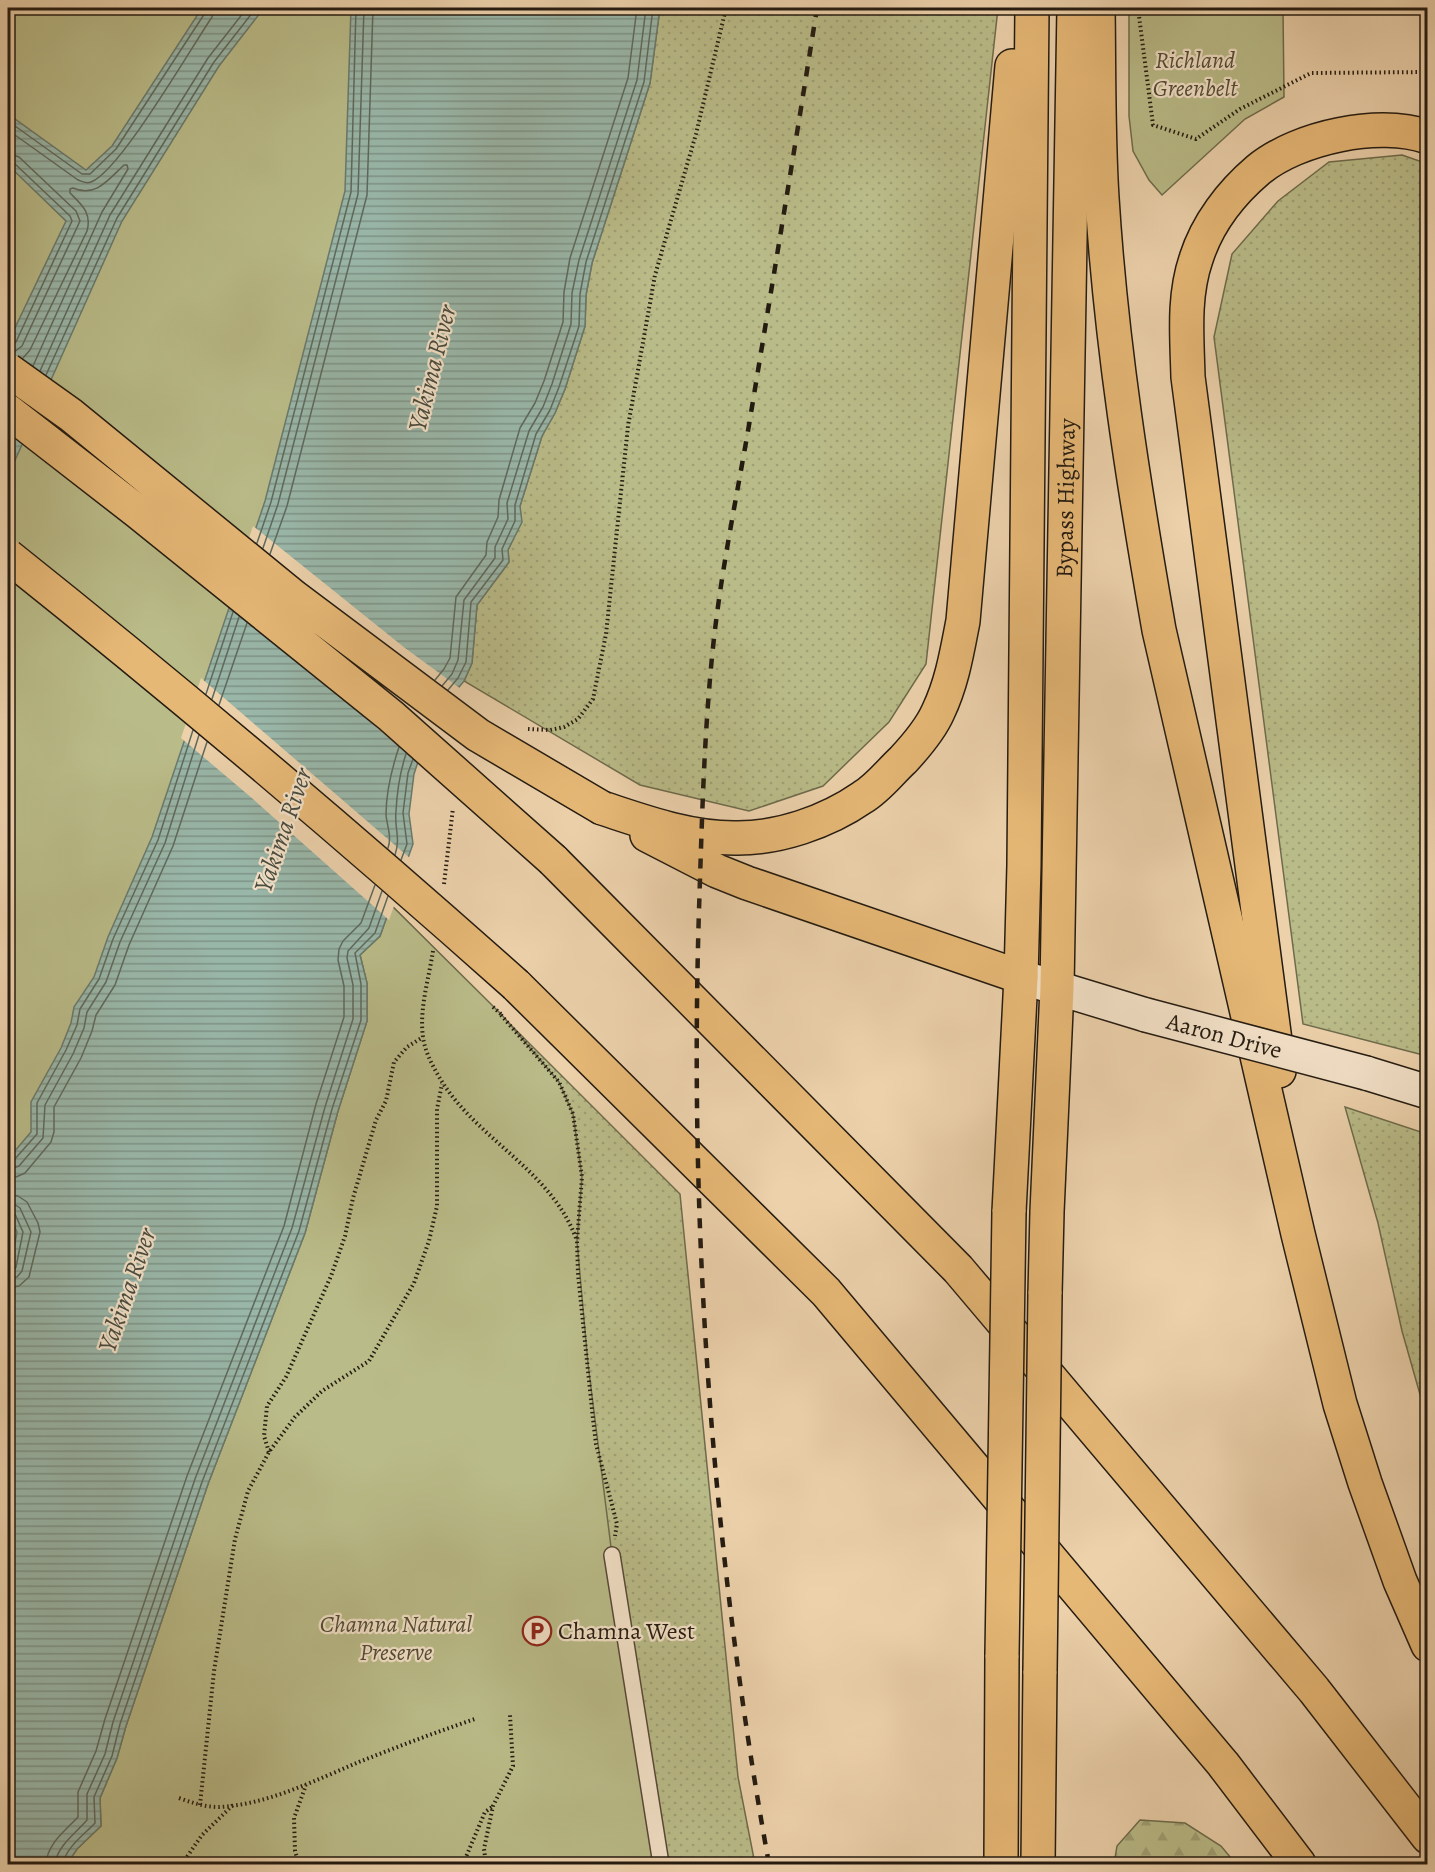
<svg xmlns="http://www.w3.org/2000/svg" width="1435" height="1872" font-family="Alegreya,serif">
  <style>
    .grass { fill: url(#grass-dots); stroke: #6e6b4c; stroke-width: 1.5 }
    .forest { fill: url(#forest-firs); stroke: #6e6b4c; stroke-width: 1.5 }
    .park { fill: #b9bb88; stroke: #6e6b4c; stroke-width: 1.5 }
    .water { fill: url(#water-rules); stroke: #6a796c; stroke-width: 1.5 }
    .pier { fill: #ecd1ab }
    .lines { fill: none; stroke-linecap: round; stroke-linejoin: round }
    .shore { stroke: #5e695d; stroke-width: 1.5 }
    .lane-casing { stroke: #564838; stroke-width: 18 }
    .secondary-casing { stroke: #241b11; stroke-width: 36 }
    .highway-casing { stroke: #241b11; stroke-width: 36 }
    .path { stroke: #241b11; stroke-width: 4; stroke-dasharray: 1.5 3; stroke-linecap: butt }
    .lane { stroke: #f3e1c8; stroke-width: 15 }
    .secondary { stroke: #f3e1c8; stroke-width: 33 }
    .highway { stroke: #e6b876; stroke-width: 33 }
    .rail { stroke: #241b11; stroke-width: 4.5; stroke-dasharray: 10 10; stroke-linecap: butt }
    .secondary-bridge-casing { stroke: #241b11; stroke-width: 36; stroke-linecap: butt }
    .highway-bridge-casing { stroke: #241b11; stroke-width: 36; stroke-linecap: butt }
    .path-bridge { stroke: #241b11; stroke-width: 4; stroke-dasharray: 1.5 3; stroke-linecap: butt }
    .secondary-bridge { stroke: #f3e1c8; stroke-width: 33 }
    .highway-bridge { stroke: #e6b876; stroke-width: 33 }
    .labels { text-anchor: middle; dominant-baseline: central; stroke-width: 4.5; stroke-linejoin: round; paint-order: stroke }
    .park-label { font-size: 24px; font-style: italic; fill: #514b35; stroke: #f3e1c8 }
    .street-label { font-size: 24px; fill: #241b11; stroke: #f3e1c8 }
    .poi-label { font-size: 24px; fill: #241b11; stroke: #f3e1c8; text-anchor: start }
    .water-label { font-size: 26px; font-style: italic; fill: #474a3f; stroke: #f3e1c8 }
  </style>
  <defs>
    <pattern id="grass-dots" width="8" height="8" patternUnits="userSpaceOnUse" patternTransform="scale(1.5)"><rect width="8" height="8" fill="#b9bb88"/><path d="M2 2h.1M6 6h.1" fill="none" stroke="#9fa074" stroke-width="1.8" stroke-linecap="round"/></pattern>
    <pattern id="forest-firs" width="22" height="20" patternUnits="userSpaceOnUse" patternTransform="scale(1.5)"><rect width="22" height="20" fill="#b9bb88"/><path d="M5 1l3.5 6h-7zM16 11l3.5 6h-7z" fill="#9fa074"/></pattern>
    <pattern id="water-rules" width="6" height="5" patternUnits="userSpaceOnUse" patternTransform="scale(1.5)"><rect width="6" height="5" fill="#99b7a9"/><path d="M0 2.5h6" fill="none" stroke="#7d9488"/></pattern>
  </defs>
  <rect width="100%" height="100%" fill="#ecd1ab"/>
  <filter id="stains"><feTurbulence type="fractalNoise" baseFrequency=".00333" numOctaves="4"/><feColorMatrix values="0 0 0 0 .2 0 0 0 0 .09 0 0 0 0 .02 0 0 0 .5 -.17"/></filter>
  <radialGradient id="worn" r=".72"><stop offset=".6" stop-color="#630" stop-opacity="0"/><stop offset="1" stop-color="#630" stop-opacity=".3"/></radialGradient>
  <path class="grass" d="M 660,8 L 998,8 L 926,664 L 889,722 L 823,786 L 749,811 L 640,785 L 464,681 L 472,663 L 477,605 L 509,562 L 508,550 L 521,522 L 520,506 L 542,436 L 555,413 L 565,389 L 585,326 L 586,295 L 592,263 L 650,83 Z
    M 1402,155 L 1428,164 L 1427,1056 L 1303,1024 L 1214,337 L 1232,254 L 1278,201 L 1329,162 Z
    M 391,905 L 680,1194 L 738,1777 L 755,1864 L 184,1864 Z
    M 1345,1107 L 1427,1134 L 1427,1419 L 1402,1331 L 1378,1223 Z"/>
  <path class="forest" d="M 1140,1820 L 1185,1823 L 1221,1846 L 1236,1864 L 1114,1864 L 1117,1846 Z"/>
  <path class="park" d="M 8,8 L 444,8 L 8,1437 Z
    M 1129,8 L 1283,8 L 1284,97 L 1245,119 L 1162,195 L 1149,180 L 1133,151 L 1129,116 Z
    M 391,905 L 501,1014 L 559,1082 L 573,1114 L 582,1177 L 577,1241 L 588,1364 L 612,1555 L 661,1864 L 67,1864 L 77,1849 L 101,1826 L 100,1798 L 117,1758 L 126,1726 L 208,1484 L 305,1233 L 338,1111 L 367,1021 L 367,983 L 360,955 L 380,936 Z"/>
  <path class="water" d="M 202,8 L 264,8 L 219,66 L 122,221 L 8,476 L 8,348 L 13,332 L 66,221 L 8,165 L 8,114 L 86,170 L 112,146 Z
    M 351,8 L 660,8 L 650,83 L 592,263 L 586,295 L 585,326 L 565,389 L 555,413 L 542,436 L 520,506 L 522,522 L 508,550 L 509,562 L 477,605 L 472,663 L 464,681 L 445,704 L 428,731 L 414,774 L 409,814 L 413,844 L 380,936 L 360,955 L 367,983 L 367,1021 L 338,1111 L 305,1233 L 208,1484 L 126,1726 L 117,1758 L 100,1798 L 101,1826 L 77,1849 L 67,1864 L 8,1864 L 8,1279 L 17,1232 L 8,1211 L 8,1159 L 31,1132 L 31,1102 L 61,1048 L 71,1023 L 74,1007 L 94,977 L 108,937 L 152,837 L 265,501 L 345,191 Z"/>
  <path class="pier" d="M 253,526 L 405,648 L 461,689 L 431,733 L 420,765 L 228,600 Z
    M 201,678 L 411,859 L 389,920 L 253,799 L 181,738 Z"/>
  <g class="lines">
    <path class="shore" d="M 8,121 L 82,174 L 90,174 L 116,149 L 205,13 L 206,8
      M 8,130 L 78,180 C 83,182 86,184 91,182 C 120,171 191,48 212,17 L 214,8
      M 8,153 L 19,157 L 76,211 L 80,221 L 22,346 L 13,353
      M 8,161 L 14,163 L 70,216 L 72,221 L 16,342 L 8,346
      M 23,358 L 30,350 L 87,231 C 92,213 82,205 70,193 L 70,189 L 73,188 C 95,198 108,180 124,165 L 127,165 L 128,169 L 102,212 L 33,366
      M 40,371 L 110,215 L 208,58 L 247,8
      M 46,375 L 117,218 L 214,62 L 256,8
      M 257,543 L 271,502 L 351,192 L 356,8
      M 263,548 L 278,504 L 358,194 L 364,8
      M 270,554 L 287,506 L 367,195 L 373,8
      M 435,680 L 444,669 L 450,658 L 456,597 L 486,555 L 487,542 L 498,517 L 499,500 L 520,428 L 535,403 L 544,381 L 563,322 L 564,292 L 570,258 L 628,78 L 637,8
      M 442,686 L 452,674 L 458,660 L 464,600 L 495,558 L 495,547 L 508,519 L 507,503 L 529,431 L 543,407 L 552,384 L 571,324 L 572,293 L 579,260 L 637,80 L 646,8
      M 448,690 L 458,678 L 466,662 L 471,602 L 503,560 L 502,549 L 515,521 L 515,505 L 536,434 L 550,410 L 559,387 L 579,326 L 580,294 L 586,262 L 644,82 L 653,8
      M 206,694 L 233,612
      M 212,699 L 239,617
      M 219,705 L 247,623
      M 388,848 C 392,837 387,826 386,815 C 386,792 392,768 399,747
      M 395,855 C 401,837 394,828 396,811 C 397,792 400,772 406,754
      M 401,860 L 407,844 L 403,813 L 408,773 L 413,759
      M 8,1162 L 14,1160 L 37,1134 L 37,1103 L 66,1050 L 77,1025 L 80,1009 L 99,979 L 113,939 L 158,840 L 193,730
      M 8,1170 L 19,1166 L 43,1138 L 45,1105 L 73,1054 L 84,1028 L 87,1012 L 106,982 L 120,942 L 165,843 L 199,735
      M 8,1179 L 16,1177 L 25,1173 L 51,1142 L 54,1132 L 54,1107 L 81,1058 L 92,1031 L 96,1015 L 115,985 L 129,945 L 173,846 L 207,742
      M 8,1194 L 18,1196 L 27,1202 L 38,1223 L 40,1232 L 29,1277 L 19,1286 L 8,1288
      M 8,1203 L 14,1204 L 20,1208 L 31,1232 L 22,1271 L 17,1277 L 8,1279
      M 8,1211 L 15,1214 L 23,1232 L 16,1267 L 13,1271 L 8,1272
      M 46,1864 C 47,1844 65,1831 78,1817 L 78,1792 L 96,1751 L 105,1719 L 187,1476 L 284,1226 L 316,1104 L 344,1017 L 344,986 L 338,960 L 339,949 L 343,941 L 361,923 L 375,885
      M 55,1864 C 57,1846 76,1833 87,1820 L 87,1794 L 105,1754 L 113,1722 L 195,1479 L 292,1228 L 325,1107 L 353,1019 L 353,985 L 347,958 L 348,951 L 369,928 L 382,891
      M 63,1864 C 66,1847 84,1835 95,1823 L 94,1797 L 112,1756 L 120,1724 L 202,1482 L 299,1231 L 332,1109 L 361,1020 L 361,984 L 355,953 L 375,933 L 388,896"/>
    <g class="lane-casing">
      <path id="lane" d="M 612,1555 L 661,1864"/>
    </g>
    <g class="secondary-casing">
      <path id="secondary" d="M 1021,977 L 1146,1015
        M 1366,1073 L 1428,1092"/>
    </g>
    <g class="highway-casing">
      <g id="highway">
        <path d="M 1098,8 C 1099,71 1098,135 1102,198 C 1111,343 1134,487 1159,630 L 1298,1234 L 1340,1404 L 1365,1483 L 1400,1581 L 1428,1645"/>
        <path d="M 602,808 C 645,822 688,838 734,838 C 778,839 827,822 863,797 C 878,788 890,772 903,760 C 916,746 930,730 938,712 C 952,683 957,652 963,621 L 1012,66"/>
        <path d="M 647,835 L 717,871 L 747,883 L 1021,977"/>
        <path d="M 553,860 L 958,1269 L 1314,1690 L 1428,1837"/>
        <path d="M 516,985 L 826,1292 L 1223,1764 L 1299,1864"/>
        <path d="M 1279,1071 L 1188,377 C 1187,337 1183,297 1196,259 C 1207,224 1231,193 1258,170 C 1298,137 1379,120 1428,137"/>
        <path d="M 1009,1212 L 1021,977 L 1024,865 L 1032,8"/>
        <path id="s1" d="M 1045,1294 L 1047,1212 L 1057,988 L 1074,8"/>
        <path d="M 1001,1864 L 1002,1655"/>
        <path d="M 1038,1864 L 1040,1671"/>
      </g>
    </g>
    <path class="path" d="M 1138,8 L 1153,125 L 1196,139 L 1240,109 L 1311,73 L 1428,72
      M 528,729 L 550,730 L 564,727 L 578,719 L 593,699 L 606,634 L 628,426 L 655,275 L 696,134 L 726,8
      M 444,884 L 453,808
      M 433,951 C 429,978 419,1009 423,1037 C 425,1051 431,1063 438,1075 C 474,1139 552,1169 577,1241
      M 501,1015 L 559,1082 L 573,1114 L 582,1177 L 577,1241 L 578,1274 L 593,1419 L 596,1444 L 617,1524 L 615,1536
      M 269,1452 L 264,1436 L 267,1406 L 286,1377 L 331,1276 L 345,1236 L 353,1198 L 376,1120 L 386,1101 L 394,1062 L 407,1047 L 423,1037
      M 179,1798 C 193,1803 205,1807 219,1807 C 266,1805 316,1780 359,1762 C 397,1747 436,1732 475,1719
      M 200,1805 L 214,1671 L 235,1539 L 248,1491 L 269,1452 L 295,1417 L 322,1391 L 369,1361 L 414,1283 L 429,1241 L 437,1206 L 437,1109 L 442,1084
      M 182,1864 L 202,1835 L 233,1805
      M 299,1864 L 295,1851 L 294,1818 L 306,1785
      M 463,1864 L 485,1812 L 492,1807
      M 486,1864 L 484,1849 L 493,1806 L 513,1766 L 510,1715"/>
    <use href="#lane" class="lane"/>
    <use href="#secondary" class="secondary"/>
    <use href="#highway" class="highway"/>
    <path class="rail" d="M 769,1864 C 712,1550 689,1229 699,910 C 702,820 704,728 714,638 C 722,567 737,495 749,425 C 772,286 795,147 817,8"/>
    <g class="secondary-bridge-casing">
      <g id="secondary-bridge">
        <path id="s2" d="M 1146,1015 L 1366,1073"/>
      </g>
    </g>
    <g class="highway-bridge-casing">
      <path id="highway-bridge" d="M 8,370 L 71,415 L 294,597 L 478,735 L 602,808
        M 8,411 L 138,512 L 391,716 L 553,860
        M 8,556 C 181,694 350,837 516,985
        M 1002,1655 L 1009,1212
        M 1040,1671 L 1045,1294"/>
    </g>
    <path class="path-bridge" d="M 493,1007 L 501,1014"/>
    <use href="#secondary-bridge" class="secondary-bridge"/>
    <use href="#highway-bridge" class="highway-bridge"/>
  </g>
  <defs>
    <g id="parking-ring" transform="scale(1.5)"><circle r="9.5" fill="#f3e1c8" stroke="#8f2418" stroke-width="1.5"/><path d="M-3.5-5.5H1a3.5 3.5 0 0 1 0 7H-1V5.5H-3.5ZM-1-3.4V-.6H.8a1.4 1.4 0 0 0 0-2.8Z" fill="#8f2418"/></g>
  </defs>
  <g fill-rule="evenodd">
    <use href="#parking-ring" x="537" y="1631"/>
  </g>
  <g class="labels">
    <g class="park-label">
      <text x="1195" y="60">Richland<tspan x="1195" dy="28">Greenbelt</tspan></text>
      <text x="396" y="1624">Chamna Natural<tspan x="396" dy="28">Preserve</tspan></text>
    </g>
    <g class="street-label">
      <text stroke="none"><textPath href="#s1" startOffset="796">Bypass Highway</textPath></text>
      <text stroke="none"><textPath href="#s2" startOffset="81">Aaron Drive</textPath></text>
    </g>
    <g class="poi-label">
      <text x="558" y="1631">Chamna West</text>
    </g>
    <g class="water-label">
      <text transform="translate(432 368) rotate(-76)">Yakima River</text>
      <text transform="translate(283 830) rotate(-71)">Yakima River</text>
      <text transform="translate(127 1290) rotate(-71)">Yakima River</text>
    </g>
  </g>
  <rect width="1435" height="1872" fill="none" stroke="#ecd1ab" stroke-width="30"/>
  <rect x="9" y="9" width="1417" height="1854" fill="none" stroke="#241b11" stroke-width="3"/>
  <rect x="15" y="15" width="1405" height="1842" fill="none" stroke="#241b11" stroke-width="1.5"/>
  <rect width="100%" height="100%" filter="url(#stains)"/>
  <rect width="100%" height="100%" fill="url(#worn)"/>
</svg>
